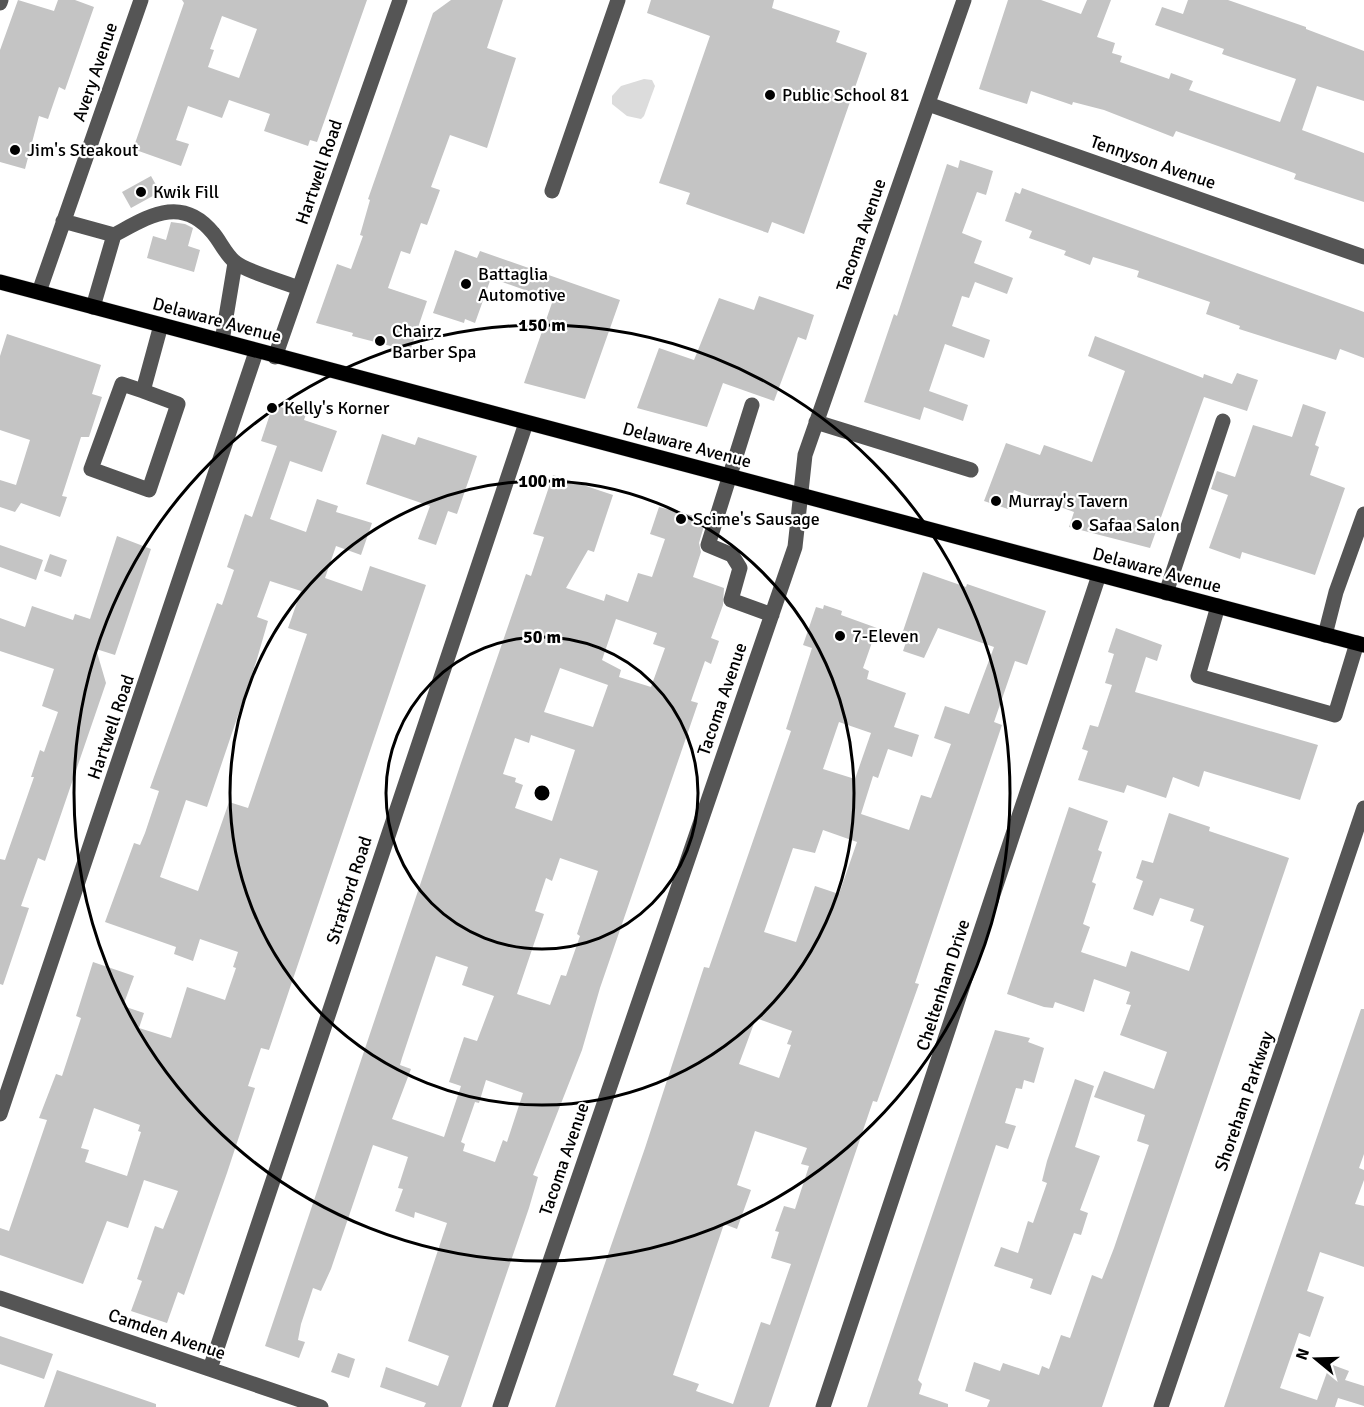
<svg xmlns="http://www.w3.org/2000/svg" width="1364" height="1407" font-family="Signika,sans-serif">
  <style>
    .green { fill: #dcdcdc }
    .building { fill: #c4c4c4; fill-rule: evenodd }
    .lines { fill: none; stroke-linecap: round; stroke-linejoin: round }
    .major-casing { stroke: #dbdbdb; stroke-width: 16 }
    .minor { stroke: #555; stroke-width: 15 }
    .major { stroke: #000; stroke-width: 15 }
    .ring { fill: none; stroke: #000; stroke-width: 3 }
    .poi-dot { fill: #000; stroke: #fff; stroke-width: 2 }
    .labels { text-anchor: middle; dominant-baseline: central; stroke-width: 4.5; stroke-linejoin: round; paint-order: stroke }
    .street-label { font-size: 18px; fill: #000; stroke: #fff }
    .poi-label { font-size: 18px; fill: #000; stroke: #fff; text-anchor: start }
    .centre { fill: #000; stroke: #fff; stroke-width: 3 }
    .ring-label { font-size: 18px; text-anchor: middle; font-weight: bold; fill: #000; stroke: #fff; stroke-width: 4.5; stroke-linejoin: round; paint-order: stroke }
  </style>
  <rect width="100%" height="100%" fill="#fff"/>
  <path class="green" d="M 644,79 L 652,80 L 655,86 L 644,116 L 641,119 L 627,116 L 612,104 L 612,96 L 621,86 Z"/>
  <path class="building" d="M 18,0 L 54,11 L 58,0 L 75,0 L 94,7 L 65,90 L 59,87 L 48,119 L 39,116 L 25,169 L 0,162 L 0,50 Z
    M 182,0 L 367,0 L 317,142 L 310,140 L 308,146 L 264,131 L 270,114 L 229,100 L 222,118 L 188,106 L 176,140 L 189,144 L 181,166 L 133,149 L 184,3 ZM 222,16 L 257,29 L 239,78 L 208,67 L 214,50 L 210,49 Z
    M 451,0 L 503,0 L 487,48 L 516,58 L 487,148 L 450,135 L 431,187 L 440,190 L 427,225 L 421,223 L 410,254 L 401,251 L 388,288 L 427,301 L 410,351 L 352,336 L 353,333 L 316,323 L 337,264 L 351,269 L 363,236 L 360,235 L 370,200 L 368,199 L 433,13 Z
    M 651,0 L 774,0 L 772,8 L 840,31 L 836,42 L 867,53 L 804,234 L 772,222 L 768,233 L 686,204 L 690,193 L 659,183 L 710,36 L 647,13 Z
    M 1008,0 L 1041,0 L 1081,14 L 1087,0 L 1111,0 L 1097,37 L 1115,43 L 1112,53 L 1122,56 L 1120,62 L 1169,79 L 1171,73 L 1193,81 L 1189,90 L 1280,122 L 1296,79 L 1222,54 L 1224,49 L 1155,25 L 1162,7 L 1183,14 L 1188,0 L 1228,0 L 1306,27 L 1306,29 L 1364,51 L 1364,101 L 1317,86 L 1302,130 L 1364,153 L 1364,202 L 1294,179 L 1296,174 L 1294,173 L 1176,131 L 1173,137 L 1104,110 L 1073,102 L 1072,105 L 1031,91 L 1027,104 L 979,89 Z
    M 960,160 L 993,171 L 986,195 L 977,192 L 962,233 L 982,241 L 974,263 L 1013,278 L 1007,294 L 975,282 L 969,298 L 962,296 L 952,326 L 990,340 L 984,358 L 945,344 L 929,391 L 968,405 L 963,421 L 924,407 L 920,420 L 864,402 L 894,314 L 897,316 L 947,164 L 958,168 Z
    M 151,176 L 160,192 L 131,208 L 122,192 Z
    M 1022,188 L 1364,312 L 1364,358 L 1340,349 L 1336,360 L 1239,329 L 1240,326 L 1206,314 L 1210,302 L 1137,277 L 1139,271 L 1093,257 L 1090,265 L 1064,255 L 1066,251 L 1029,238 L 1032,231 L 1005,221 L 1015,192 L 1020,194 Z
    M 171,222 L 185,224 L 193,228 L 188,246 L 200,250 L 194,272 L 147,258 L 153,236 L 166,240 Z
    M 455,250 L 477,258 L 480,251 L 620,300 L 585,399 L 524,383 L 553,300 L 491,278 L 475,323 L 465,319 L 464,323 L 433,313 Z
    M 759,296 L 814,315 L 806,340 L 798,337 L 774,401 L 723,383 L 707,427 L 637,408 L 659,348 L 694,360 L 719,298 L 754,310 Z
    M 7,334 L 101,365 L 92,394 L 102,397 L 89,437 L 81,437 L 62,496 L 67,497 L 60,517 L 21,503 L 15,512 L 0,507 L 0,480 L 16,485 L 30,440 L 0,430 L 0,356 Z
    M 1095,336 L 1203,378 L 1204,374 L 1232,384 L 1237,373 L 1258,380 L 1247,411 L 1204,397 L 1150,548 L 1069,527 L 1074,512 L 1014,490 L 1008,509 L 984,501 L 1006,443 L 1040,455 L 1044,445 L 1092,462 L 1125,371 L 1088,356 Z
    M 1303,404 L 1326,412 L 1315,445 L 1319,447 L 1310,475 L 1345,488 L 1315,575 L 1242,552 L 1240,559 L 1209,548 L 1228,495 L 1211,489 L 1217,471 L 1235,477 L 1253,425 L 1292,437 Z
    M 273,405 L 306,414 L 304,420 L 337,431 L 322,472 L 290,461 L 270,519 L 306,532 L 317,499 L 338,506 L 336,512 L 372,523 L 361,555 L 336,546 L 325,578 L 362,591 L 370,566 L 426,585 L 269,1050 L 261,1048 L 248,1086 L 255,1088 L 227,1173 L 184,1295 L 178,1292 L 167,1323 L 131,1311 L 142,1281 L 137,1279 L 155,1226 L 163,1229 L 178,1191 L 144,1180 L 128,1228 L 107,1221 L 83,1284 L 0,1255 L 0,1228 L 9,1231 L 47,1120 L 39,1118 L 56,1074 L 62,1076 L 81,1018 L 76,1016 L 93,962 L 134,976 L 123,1006 L 144,1013 L 139,1028 L 171,1038 L 187,987 L 225,1000 L 236,968 L 233,967 L 238,952 L 200,939 L 193,961 L 174,954 L 176,947 L 105,922 L 134,843 L 140,845 L 145,833 L 159,791 L 150,788 L 217,603 L 222,605 L 234,570 L 227,567 L 245,514 L 252,517 L 277,446 L 261,441 ZM 270,581 L 301,591 L 288,628 L 307,634 L 248,808 L 229,802 L 198,891 L 160,877 L 186,800 L 207,807 L 257,659 L 268,621 L 257,617 ZM 94,1108 L 140,1125 L 138,1131 L 141,1132 L 127,1176 L 85,1162 L 89,1150 L 81,1148 Z
    M 382,434 L 415,445 L 418,437 L 477,456 L 457,514 L 448,511 L 436,545 L 418,539 L 430,506 L 366,484 Z
    M 553,475 L 613,495 L 594,552 L 588,550 L 566,588 L 604,601 L 606,594 L 628,602 L 638,573 L 652,577 L 665,539 L 650,534 L 659,507 L 706,519 L 699,543 L 701,552 L 693,577 L 724,588 L 723,605 L 711,638 L 719,641 L 711,664 L 705,661 L 691,701 L 698,703 L 600,988 L 582,1050 L 533,1175 L 538,1177 L 529,1208 L 461,1407 L 424,1407 L 426,1403 L 380,1387 L 386,1367 L 438,1386 L 449,1356 L 408,1341 L 447,1223 L 415,1212 L 414,1218 L 395,1211 L 403,1189 L 398,1188 L 408,1157 L 373,1145 L 331,1269 L 321,1291 L 313,1288 L 301,1324 L 298,1340 L 305,1342 L 299,1358 L 265,1346 L 462,760 L 526,574 L 531,576 L 544,537 L 533,534 ZM 616,619 L 657,633 L 653,644 L 665,648 L 651,687 L 619,677 L 621,670 L 602,660 ZM 560,668 L 608,685 L 593,727 L 544,712 ZM 531,735 L 575,750 L 552,821 L 515,808 L 523,785 L 515,782 L 516,778 L 503,774 L 515,738 L 529,743 ZM 560,858 L 598,871 L 577,934 L 580,936 L 566,976 L 561,975 L 550,1005 L 517,994 L 544,914 L 535,911 L 546,878 L 552,881 ZM 436,956 L 468,967 L 462,985 L 494,996 L 477,1041 L 464,1037 L 449,1082 L 461,1086 L 444,1137 L 392,1119 L 411,1069 L 400,1065 L 402,1058 ZM 486,1080 L 523,1093 L 507,1142 L 503,1140 L 495,1162 L 463,1151 L 465,1144 L 461,1142 L 475,1102 L 479,1103 Z
    M 117,536 L 151,549 L 115,655 L 96,649 L 106,683 L 45,861 L 38,858 L 21,906 L 29,908 L 3,985 L 0,984 L 0,859 L 5,860 L 34,777 L 31,777 L 40,750 L 44,752 L 58,712 L 42,706 L 54,669 L 0,651 L 0,618 L 25,627 L 32,606 L 73,620 L 75,614 L 90,619 Z
    M 0,545 L 43,560 L 36,580 L 0,567 Z
    M 50,554 L 67,560 L 61,577 L 44,571 Z
    M 923,572 L 966,587 L 967,584 L 1046,611 L 1027,665 L 1015,661 L 994,722 L 1002,725 L 915,983 L 919,984 L 877,1102 L 873,1101 L 769,1407 L 555,1407 L 645,1148 L 704,967 L 709,968 L 791,731 L 786,729 L 812,648 L 803,645 L 816,607 L 823,609 L 824,605 L 842,611 L 841,615 L 877,628 L 863,668 L 869,671 L 867,679 L 906,693 L 894,727 L 919,735 L 912,757 L 888,749 L 878,778 L 873,776 L 861,814 L 909,830 L 921,795 L 931,798 L 951,744 L 934,738 L 945,706 L 969,714 L 994,647 L 938,628 L 924,658 L 903,651 L 907,639 L 901,637 ZM 839,722 L 871,733 L 855,779 L 823,769 ZM 823,830 L 857,842 L 839,894 L 815,886 L 796,942 L 764,932 L 793,848 L 815,853 ZM 756,1018 L 792,1031 L 787,1044 L 791,1045 L 779,1078 L 739,1064 ZM 755,1131 L 807,1148 L 801,1164 L 809,1166 L 795,1209 L 784,1206 L 775,1231 L 779,1232 L 771,1258 L 791,1264 L 770,1325 L 761,1322 L 733,1404 L 696,1391 L 699,1384 L 673,1375 L 724,1224 L 737,1229 L 751,1190 L 737,1185 Z
    M 1116,628 L 1162,645 L 1157,661 L 1146,657 L 1135,692 L 1318,745 L 1300,800 L 1204,771 L 1199,787 L 1173,777 L 1166,798 L 1127,785 L 1124,793 L 1078,780 L 1088,751 L 1082,749 L 1090,725 L 1098,727 L 1112,685 L 1105,683 L 1114,654 L 1108,652 Z
    M 1069,807 L 1108,821 L 1098,850 L 1102,852 L 1092,882 L 1096,884 L 1083,924 L 1090,927 L 1081,952 L 1126,967 L 1131,951 L 1189,971 L 1204,926 L 1190,921 L 1194,909 L 1160,898 L 1153,916 L 1133,909 L 1143,881 L 1136,878 L 1142,860 L 1153,863 L 1169,813 L 1210,827 L 1209,831 L 1289,858 L 1102,1407 L 987,1407 L 990,1400 L 965,1391 L 974,1362 L 1000,1371 L 1003,1363 L 1039,1375 L 1042,1366 L 1049,1369 L 1061,1335 L 1070,1338 L 1092,1275 L 1102,1279 L 1114,1248 L 1149,1145 L 1137,1141 L 1145,1115 L 1094,1097 L 1104,1071 L 1154,1089 L 1167,1052 L 1120,1035 L 1131,1005 L 1126,1004 L 1130,992 L 1094,979 L 1084,1012 L 1055,1002 L 1053,1008 L 1044,1007 L 1007,994 Z
    M 1361,1009 L 1364,1009 L 1364,1154 L 1359,1168 L 1364,1170 L 1364,1180 L 1355,1204 L 1364,1206 L 1364,1267 L 1320,1252 L 1307,1291 L 1324,1297 L 1310,1337 L 1299,1333 L 1280,1388 L 1317,1400 L 1330,1364 L 1349,1371 L 1345,1380 L 1364,1386 L 1364,1406 L 1338,1398 L 1335,1407 L 1224,1407 Z
    M 995,1030 L 1030,1038 L 1028,1042 L 1044,1048 L 1034,1083 L 1024,1080 L 1022,1089 L 1016,1088 L 1005,1123 L 1016,1126 L 1008,1149 L 996,1145 L 918,1380 L 922,1384 L 919,1394 L 948,1404 L 948,1407 L 867,1407 Z
    M 1075,1079 L 1094,1086 L 1075,1147 L 1100,1156 L 1080,1210 L 1088,1213 L 1081,1235 L 1074,1233 L 1051,1295 L 1030,1288 L 1033,1279 L 994,1266 L 1001,1247 L 1018,1253 L 1028,1221 L 1033,1223 L 1047,1183 L 1042,1181 L 1047,1161 Z
    M 0,1336 L 53,1354 L 44,1379 L 0,1364 Z
    M 338,1353 L 355,1359 L 349,1378 L 331,1372 Z
    M 57,1370 L 156,1404 L 156,1407 L 44,1407 Z"/>
  <g class="lines">
    <g class="major-casing">
      <path id="major" d="M 0,282 L 1364,645"/>
    </g>
    <path class="minor" d="M 0,3 L 1,0
      M 928,104 L 1364,257
      M 552,191 L 618,0
      M 63,221 L 114,235 C 148,217 181,194 213,233 C 220,241 226,255 235,262 C 245,271 284,282 299,288
      M 39,292 L 141,0
      M 93,307 L 114,235
      M 222,341 L 235,263
      M 275,357 L 400,0
      M 143,391 L 178,404 L 149,490 L 91,469 L 122,384 L 143,391 L 161,325
      M 752,405 L 708,545 L 732,555 L 740,568 L 731,600 L 772,615
      M 816,422 L 971,470
      M 1166,593 L 1223,421
      M 1218,606 L 1198,676 L 1335,715 L 1357,643
      M 1325,635 L 1336,592 L 1364,514
      M 0,1114 L 256,352
      M 0,1298 L 321,1407
      M 210,1369 L 526,423
      M 500,1407 L 795,547 L 805,455 L 964,0
      M 823,1407 L 1099,575
      M 1161,1407 L 1364,808"/>
    <use href="#major" class="major"/>
  </g>
  <g class="ring">
    <circle cx="542" cy="793" r="156"/>
    <circle cx="542" cy="793" r="312"/>
    <circle cx="542" cy="793" r="468"/>
  </g>
  <g class="poi-dot">
    <circle cx="770" cy="95" r="6"/>
    <circle cx="15" cy="150" r="6"/>
    <circle cx="141" cy="192" r="6"/>
    <circle cx="466" cy="284" r="6"/>
    <circle cx="380" cy="341" r="6"/>
    <circle cx="272" cy="408" r="6"/>
    <circle cx="996" cy="501" r="6"/>
    <circle cx="681" cy="519" r="6"/>
    <circle cx="1077" cy="525" r="6"/>
    <circle cx="840" cy="636" r="6"/>
  </g>
  <g class="labels">
    <g class="street-label">
      <text transform="translate(95 72) rotate(-71)">Avery Avenue</text>
      <text transform="translate(1153 162) rotate(19)">Tennyson Avenue</text>
      <text transform="translate(319 172) rotate(-71)">Hartwell Road</text>
      <text transform="translate(861 235) rotate(-71)">Tacoma Avenue</text>
      <text transform="translate(217 320) rotate(15)">Delaware Avenue</text>
      <text transform="translate(687 445) rotate(15)">Delaware Avenue</text>
      <text transform="translate(1157 570) rotate(15)">Delaware Avenue</text>
      <text transform="translate(722 699) rotate(-71)">Tacoma Avenue</text>
      <text transform="translate(111 727) rotate(-71)">Hartwell Road</text>
      <text transform="translate(349 890) rotate(-72)">Stratford Road</text>
      <text transform="translate(943 985) rotate(-72)">Cheltenham Drive</text>
      <text transform="translate(1244 1101) rotate(-71)">Shoreham Parkway</text>
      <text transform="translate(564 1159) rotate(-71)">Tacoma Avenue</text>
      <text transform="translate(167 1334) rotate(19)">Camden Avenue</text>
    </g>
    <g class="poi-label">
      <text x="782" y="95">Public School 81</text>
      <text x="27" y="150">Jim's Steakout</text>
      <text x="153" y="192">Kwik Fill</text>
      <text x="478" y="274">Battaglia<tspan x="478" dy="21">Automotive</tspan></text>
      <text x="392" y="331">Chairz<tspan x="392" dy="21">Barber Spa</tspan></text>
      <text x="284" y="408">Kelly's Korner</text>
      <text x="1008" y="501">Murray's Tavern</text>
      <text x="693" y="519">Scime's Sausage</text>
      <text x="1089" y="525">Safaa Salon</text>
      <text x="852" y="636">7-Eleven</text>
    </g>
  </g>
  <circle cx="542" cy="793" r="9" class="centre"/>
  <g class="ring-label">
    <text x="542" y="331">150 m</text>
    <text x="542" y="487">100 m</text>
    <text x="542" y="643">50 m</text>
  </g>
  <g transform="translate(1316 1359) rotate(289)" stroke="#ffffff" stroke-width="4.5" paint-order="stroke">
  <path d="M0-4.5L10 22L0 15L-10 22Z" fill="#000000"/>
  <text y="-9" font-size="16" font-weight="bold" text-anchor="middle" fill="#000000">N</text>
  </g>
</svg>
